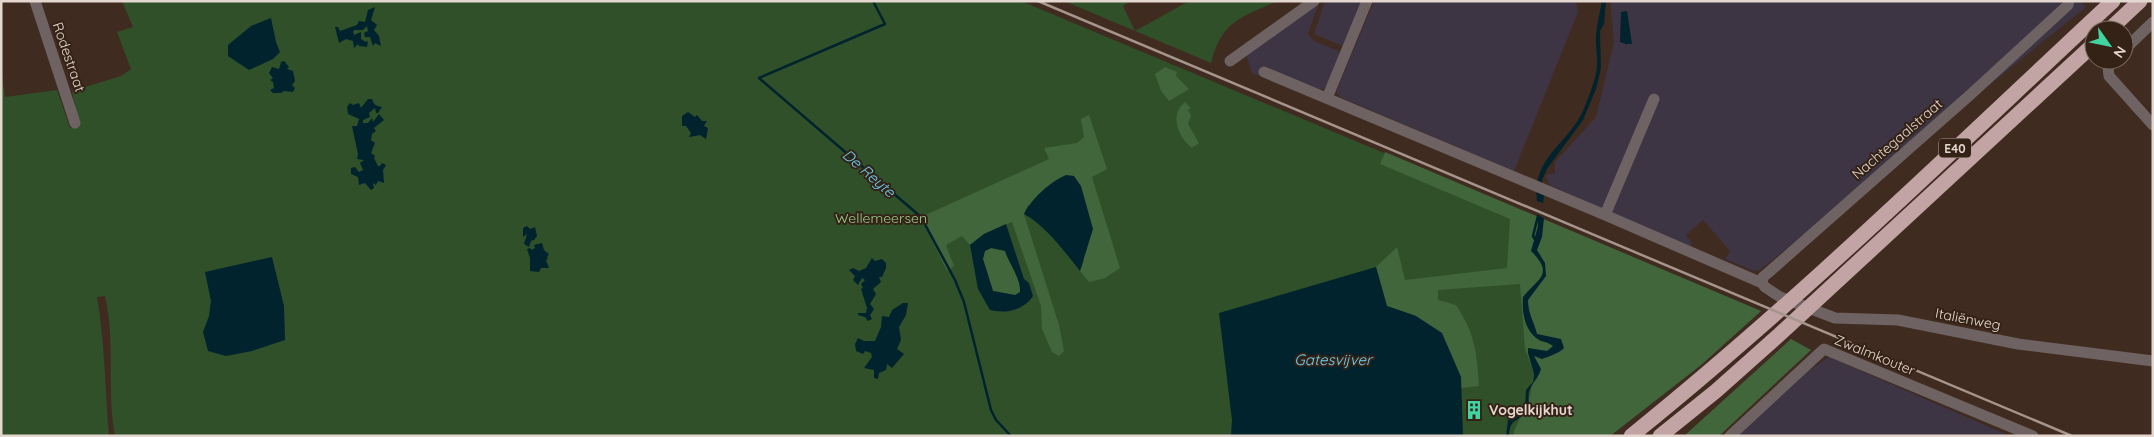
<svg xmlns="http://www.w3.org/2000/svg" width="2154" height="437" font-family="Quicksand,sans-serif">
  <style>
    .industrial { fill: #3d3444 }
    .green { fill: #2f5029 }
    .forest { fill: #42663c }
    .water { fill: #00232e; fill-rule: evenodd }
    .lines { fill: none; stroke-linecap: round; stroke-linejoin: round }
    .stream { stroke: #00232e; stroke-width: 2.5 }
    .minor { stroke: #6e6262; stroke-width: 11 }
    .highway { stroke: #c2a4a5; stroke-width: 15 }
    .rail { stroke: #a5958c; stroke-width: 2.5 }
    .labels { text-anchor: middle; dominant-baseline: central; stroke-width: 4; stroke-linejoin: round; paint-order: stroke }
    .shield { fill: #352216; stroke: #b0a198; stroke-width: 1 }
    .shield-label { font-size: 12px; font-weight: bold; fill: #e4d7cf }
    .street-label { font-size: 14px; fill: #e4d7cf; stroke: #352216 }
    .park-label { font-size: 14px; fill: #98d08f; stroke: #352216 }
    .poi-label { font-size: 14px; font-weight: bold; fill: #e4d7cf; stroke: #352216; text-anchor: start }
    .water-label { font-size: 15px; font-style: italic; fill: #6ad2f4; stroke: #352216 }
  </style>
  <rect width="100%" height="100%" fill="#402b20"/>
  <path class="industrial" d="M 1325,1 L 1362,1 L 1343,46 L 1314,34 Z
    M 1374,1 L 1576,1 L 1578,12 L 1514,171 L 1340,97 L 1337,94 L 1337,89 L 1327,85 L 1323,89 L 1319,89 L 1264,66 L 1259,76 L 1252,73 L 1246,55 L 1319,2 L 1308,34 L 1314,41 L 1341,52 L 1327,85 L 1337,89 Z
    M 1610,1 L 2081,1 L 2086,7 L 1760,270 L 1754,271 L 1725,259 L 1730,251 L 1703,220 L 1686,235 L 1692,243 L 1691,247 L 1549,185 L 1546,175 L 1555,173 L 1555,162 L 1596,117 L 1614,42 Z
    M 1829,357 L 2010,436 L 1734,436 L 1808,371 Z"/>
  <path class="green" d="M 122,1 L 1021,1 L 1761,311 L 1701,365 L 1610,436 L 115,436 C 106,389 116,343 105,296 L 97,297 C 105,343 105,389 109,436 L 1,436 L 1,65 L 5,97 L 57,90 L 70,128 L 79,125 L 72,91 L 121,76 L 131,69 L 117,32 L 133,27 Z
    M 1064,1 L 1131,1 L 1123,6 L 1135,31 L 1189,1 L 1277,1 C 1241,18 1222,20 1211,63 Z"/>
  <path class="forest" d="M 1165,67 L 1177,72 L 1176,76 L 1189,89 L 1169,101 L 1161,91 L 1155,74 Z
    M 1185,102 L 1191,108 L 1188,110 L 1191,115 L 1188,124 L 1199,143 L 1192,148 C 1178,137 1169,115 1185,102 Z
    M 1089,115 L 1107,169 L 1092,177 L 1120,268 L 1105,278 L 1089,282 L 1080,271 L 1084,261 L 1028,205 L 1024,214 L 1059,325 L 1064,351 L 1059,356 L 1052,352 L 1042,329 L 1041,306 L 1012,222 L 984,234 L 970,245 L 962,236 L 946,245 L 954,266 L 947,271 L 921,217 L 1049,159 L 1044,148 L 1077,143 L 1084,137 L 1081,119 Z
    M 1385,152 L 1761,311 L 1701,365 L 1610,436 L 1514,436 L 1514,431 L 1530,396 L 1534,373 L 1525,349 L 1520,284 L 1438,290 L 1438,300 L 1456,305 C 1475,334 1477,352 1479,386 L 1461,388 L 1461,377 L 1416,316 L 1387,306 L 1376,267 L 1397,247 L 1405,280 L 1507,268 L 1510,219 L 1380,164 Z
    M 991,248 L 1005,250 C 1009,264 1021,278 1020,292 L 1015,295 L 993,291 L 983,259 L 984,251 Z
    M 1791,339 L 1811,350 L 1719,436 L 1684,436 Z"/>
  <path class="water" d="M 1602,1 L 1606,1 L 1604,24 L 1600,31 L 1601,68 L 1596,89 L 1583,120 L 1547,169 L 1542,180 L 1544,196 L 1543,203 L 1537,201 C 1532,156 1568,145 1584,109 C 1588,98 1594,84 1596,73 C 1599,59 1595,48 1596,35 C 1597,24 1600,12 1602,1 Z
    M 375,7 L 371,20 L 377,25 L 374,30 L 379,36 L 381,46 L 375,43 L 373,46 L 370,37 L 365,37 L 364,33 L 368,31 L 367,26 L 363,30 L 354,30 L 353,32 L 354,35 L 361,32 L 361,39 L 366,42 L 368,41 L 367,47 L 359,46 L 358,44 L 354,48 L 353,41 L 346,39 L 339,43 L 335,27 L 338,27 L 340,31 L 357,25 L 359,21 L 365,22 L 368,10 Z
    M 1627,11 L 1632,44 L 1626,44 L 1620,42 L 1621,12 Z
    M 271,18 L 276,42 L 280,52 L 273,59 L 249,70 L 228,56 L 228,45 L 251,26 Z
    M 284,61 L 289,67 L 287,69 L 293,71 L 295,81 L 292,85 L 295,88 L 293,92 L 284,91 L 281,93 L 273,93 L 270,90 L 274,88 L 273,82 L 270,80 L 273,78 L 269,73 L 272,67 L 279,69 L 281,62 Z
    M 368,99 L 372,99 C 374,105 376,106 382,107 L 378,113 L 376,113 L 375,108 L 369,113 L 370,117 L 363,120 L 363,123 L 368,123 L 372,118 L 373,122 L 379,114 L 384,120 L 374,128 L 376,131 L 372,134 L 371,140 L 375,143 L 371,153 L 375,156 L 374,158 L 378,166 L 380,166 L 382,163 L 386,165 L 383,170 L 384,183 L 378,181 L 376,185 L 373,183 L 374,188 L 371,190 L 365,183 L 359,185 L 358,177 L 351,174 L 351,168 L 355,167 L 359,172 L 363,170 L 360,163 L 364,160 L 357,159 L 358,154 L 352,126 L 357,126 L 359,119 L 348,114 L 347,107 L 350,103 L 353,105 L 359,103 L 361,108 Z
    M 688,112 L 695,117 L 697,115 L 702,121 L 707,121 L 704,126 L 708,128 L 706,139 L 700,135 L 689,137 L 691,133 L 686,126 L 682,126 L 682,116 Z
    M 1066,175 L 1074,176 L 1081,186 L 1093,229 L 1080,271 C 1065,252 1045,225 1024,214 C 1032,198 1050,182 1066,175 Z
    M 1537,215 L 1544,218 L 1542,237 L 1537,250 L 1545,263 L 1546,276 L 1528,300 C 1528,314 1534,321 1537,334 L 1561,339 L 1564,348 C 1561,352 1548,357 1542,359 L 1534,356 L 1541,369 C 1539,377 1533,382 1530,389 C 1526,397 1532,405 1526,412 C 1518,423 1510,417 1509,436 L 1506,436 L 1508,420 L 1525,408 L 1526,390 L 1533,382 L 1534,374 L 1528,353 L 1528,348 L 1547,351 L 1553,346 C 1548,342 1543,342 1539,340 C 1524,330 1522,313 1523,297 C 1538,278 1555,275 1531,251 L 1538,226 Z
    M 1006,224 L 1024,279 L 1029,283 L 1033,296 C 1024,310 1006,314 990,310 L 978,289 L 970,245 L 984,234 ZM 991,248 L 1005,251 C 1009,264 1021,278 1020,292 L 1015,295 L 993,291 L 983,259 L 985,251 Z
    M 527,226 L 530,229 L 535,227 L 537,236 L 534,240 L 531,241 L 529,247 L 524,244 L 527,234 L 523,237 L 523,228 Z
    M 542,243 L 544,250 L 549,254 L 547,257 L 548,259 L 546,260 L 549,268 L 541,268 L 539,272 L 530,271 L 530,258 L 527,249 L 530,248 L 532,250 L 535,248 L 534,245 Z
    M 272,257 L 284,306 L 285,340 L 252,351 L 226,356 L 208,351 L 203,332 L 209,316 L 211,301 L 205,272 Z
    M 872,258 L 875,261 L 882,259 L 886,263 L 886,268 L 882,277 L 879,277 L 881,282 L 873,289 L 876,294 L 870,304 L 874,309 L 870,315 L 872,319 L 868,321 L 865,317 L 858,315 L 858,313 L 866,313 L 867,308 L 861,289 L 863,288 L 861,284 L 865,280 L 862,278 L 858,285 L 853,280 L 855,276 L 849,270 L 853,268 L 859,271 L 866,268 Z
    M 1376,267 L 1387,306 L 1416,316 L 1442,333 L 1461,377 L 1463,436 L 1231,436 L 1232,420 L 1219,313 Z
    M 903,303 L 908,303 L 906,315 L 899,327 L 901,340 L 897,349 L 904,354 L 892,368 L 887,364 L 886,370 L 879,373 L 878,379 L 874,378 L 874,370 L 864,368 L 872,357 L 871,353 L 865,351 L 863,354 L 856,351 L 855,344 L 858,338 L 864,341 L 875,341 L 881,327 L 882,316 L 889,317 L 892,310 Z"/>
  <g class="lines">
    <path class="stream" d="M 873,1 L 885,24 L 759,78 L 921,217 L 955,280 L 964,302 L 991,410 L 996,420 L 1011,436
      M 1536,241 L 1533,236 L 1538,216"/>
    <path class="minor" d="M 35,1 L 75,123
      M 2069,1 L 2068,5 L 1970,95 L 1769,272 L 1763,277 L 1762,283 L 1765,287 L 1780,297 L 1835,318 L 1898,320 L 2018,344 L 2153,361
      M 2124,50 L 2153,22
      M 2114,60 L 2108,67 L 2109,76 L 2153,125
      M 1230,61 L 1314,1
      M 1264,72 L 1605,215
      M 1327,98 L 1367,1
      M 1654,99 L 1605,215 L 1762,283
      M 1730,436 L 1824,349 L 2033,436"/>
    <path class="highway" d="M 2109,30 L 2140,1
      M 1631,436 C 1800,300 1955,148 2113,1
      M 1660,436 L 1716,391 L 1780,334 L 2094,44"/>
    <path class="rail" d="M 1038,1 L 2072,436"/>
  </g>
  <defs>
    <g id="building-bare" transform="scale(1.5)"><path d="M-4-6H4V6H1V3H-1V6H-4ZM-2.5-4.3h1.7v1.8h-1.7ZM.8-4.3h1.7v1.8H.8ZM-2.5-1h1.7V.8h-1.7ZM.8-1h1.7V.8H.8Z" fill="#41d4a1" stroke="#352216" stroke-width="2.5" paint-order="stroke"/></g>
  </defs>
  <g fill-rule="evenodd">
    <use href="#building-bare" x="1474" y="410"/>
  </g>
  <g class="labels">
    <rect class="shield" x="1939" y="138.5" width="32" height="19" rx="4"/>
    <g class="shield-label">
      <text x="1955" y="148">E40</text>
    </g>
    <g class="street-label">
      <text transform="translate(69 57) rotate(71)">Rodestraat</text>
      <text transform="translate(1897 139) rotate(-41)">Nachtegaalstraat</text>
      <text transform="translate(1968 319) rotate(11)">Italiënweg</text>
      <text transform="translate(1875 355) rotate(22)">Zwalmkouter</text>
    </g>
    <g class="park-label">
      <text x="881" y="218">Wellemeersen</text>
    </g>
    <g class="poi-label">
      <text x="1489" y="410">Vogelkijkhut</text>
    </g>
    <g class="water-label">
      <text transform="translate(869 173) rotate(41)">De Reyte</text>
      <text x="1333" y="359">Gatesvijver</text>
    </g>
  </g>
  <rect width="2154" height="437" fill="none" stroke="#e4d7cf" stroke-width="5"/>
  <g transform="translate(2109 45) rotate(123)"><circle r="24" fill="#352216" stroke="#7b6a60"/>
  <path d="M0-4L9 19L0 12L-9 19Z" fill="#41d4a1"/>
  <text y="-8" font-size="14" font-weight="bold" text-anchor="middle" fill="#e4d7cf">N</text>
  </g>
</svg>
